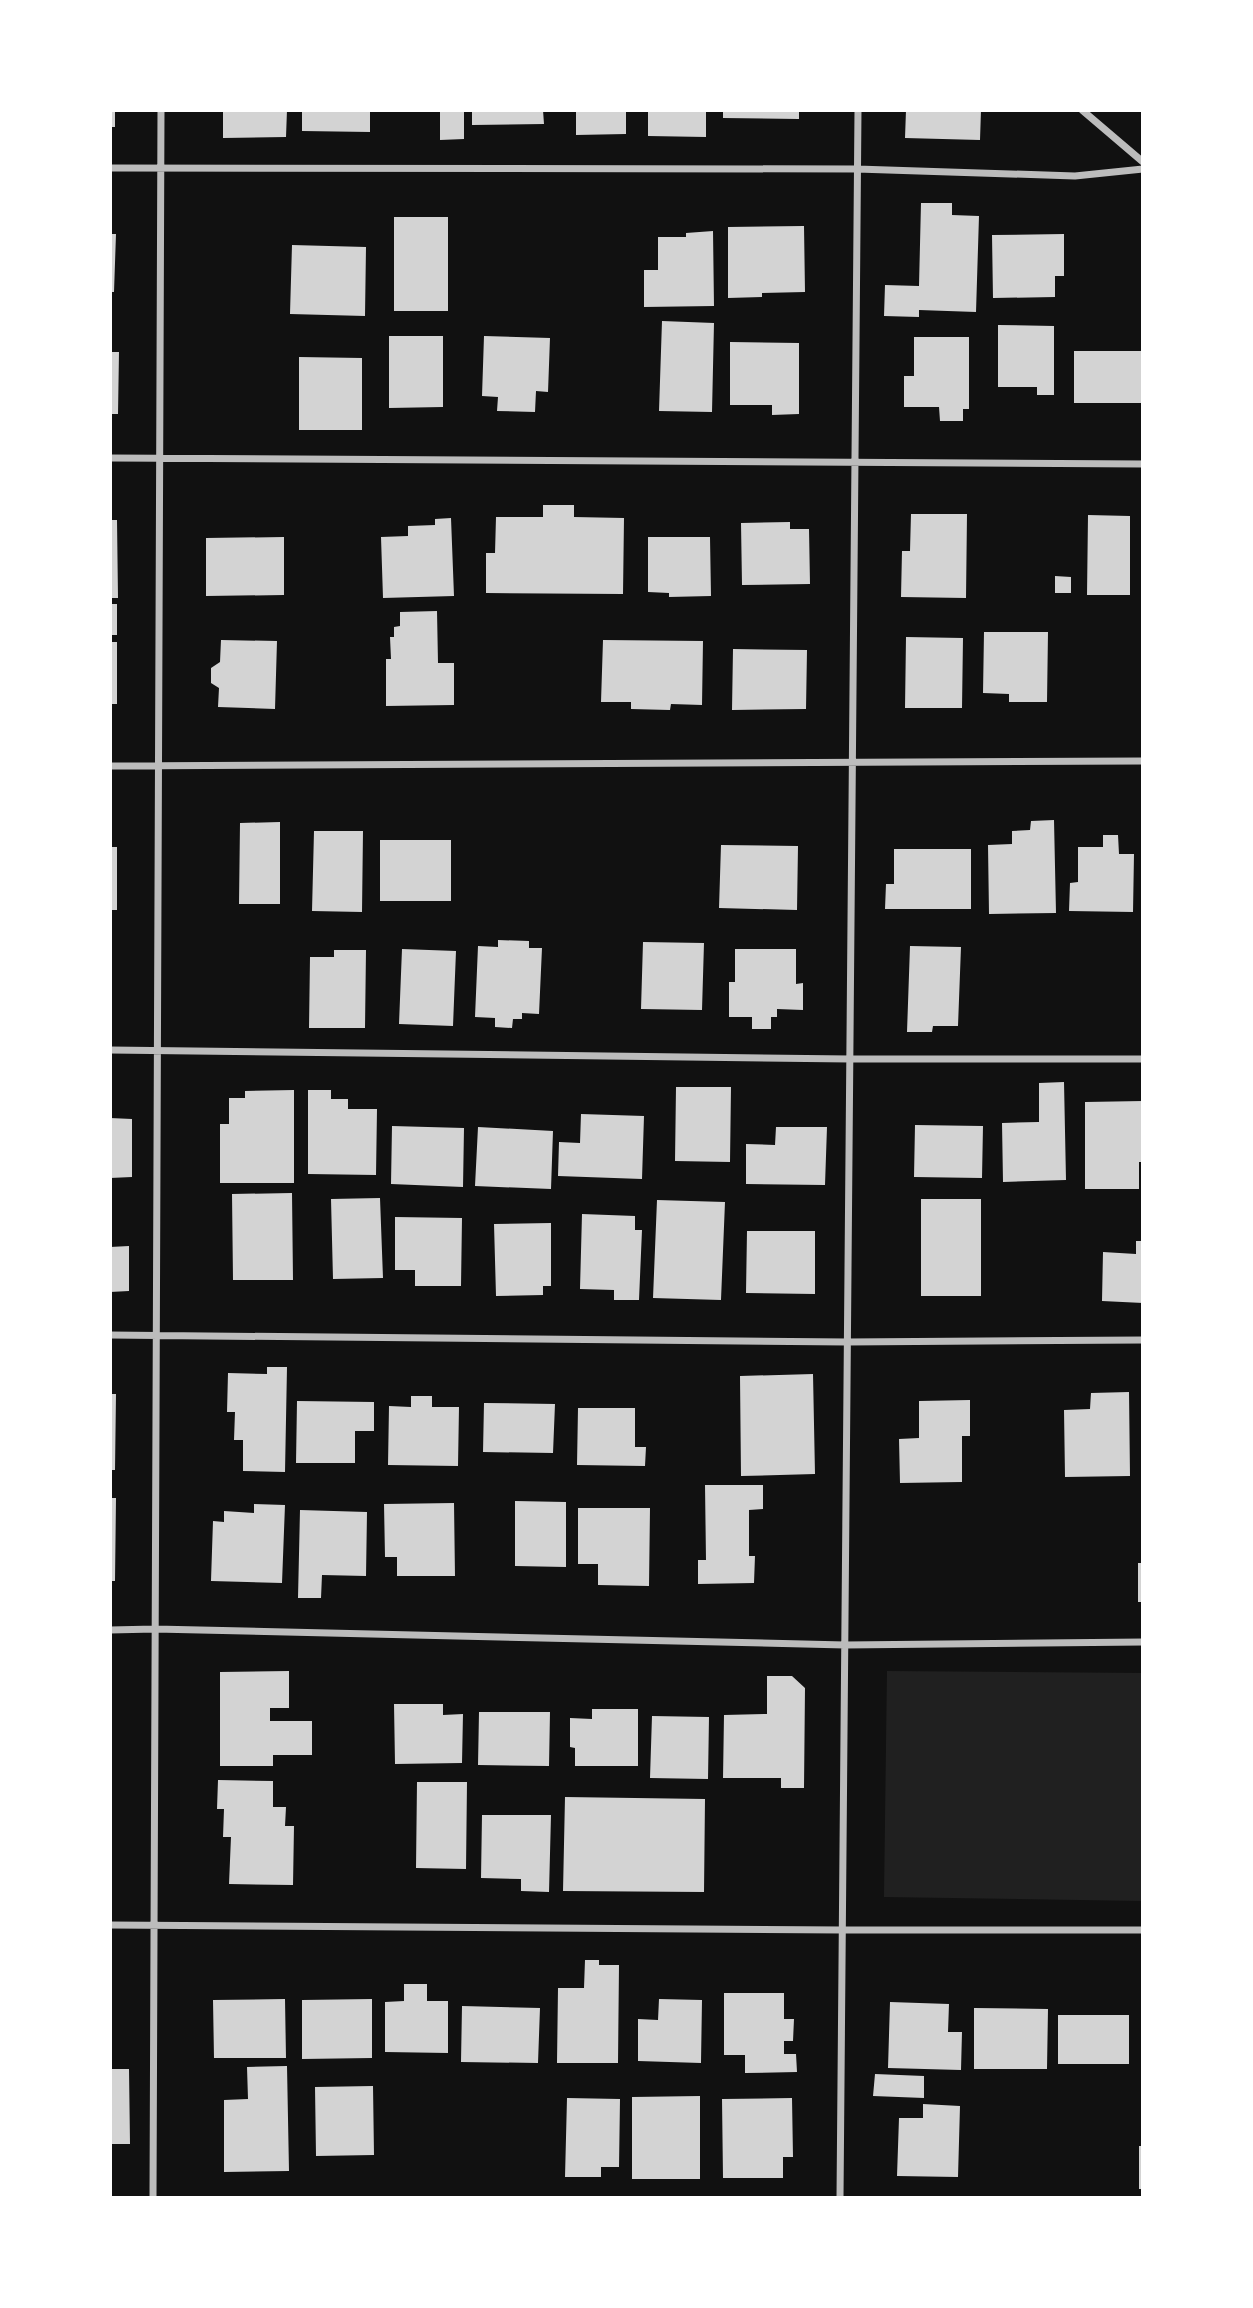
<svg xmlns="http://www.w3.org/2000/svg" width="1253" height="2308" font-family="'PT Sans',sans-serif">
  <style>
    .green { fill: #202020 }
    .building { fill: #d3d3d3 }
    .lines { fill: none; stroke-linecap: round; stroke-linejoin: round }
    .minor { stroke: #bcbcbc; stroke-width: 7 }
  </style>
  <rect width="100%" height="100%" fill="#111"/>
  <path class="green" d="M 887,1671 L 1143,1673 L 1143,1901 L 884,1897 Z"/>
  <path class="building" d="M 110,110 L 115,110 L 115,127 L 110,127 Z
    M 223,110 L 287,110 L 286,137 L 223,138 Z
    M 302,110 L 370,110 L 370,132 L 302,131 Z
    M 440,110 L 464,110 L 464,139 L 440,140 Z
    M 472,110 L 543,110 L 544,124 L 472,125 Z
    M 576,110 L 626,110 L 626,134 L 576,135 Z
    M 648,110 L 706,110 L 706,137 L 648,136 Z
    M 723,110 L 799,110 L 799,119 L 723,118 Z
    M 906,110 L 981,110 L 980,140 L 905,138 Z
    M 921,203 L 952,203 L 952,215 L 979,216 L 976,312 L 919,310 L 919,317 L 884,316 L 885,285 L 919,286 Z
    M 394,217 L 448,217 L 448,311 L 394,311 Z
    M 804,226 L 805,292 L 762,293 L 762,297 L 728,298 L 728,227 Z
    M 713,231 L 714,306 L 644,307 L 644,270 L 658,270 L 658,237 L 686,237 L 686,233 Z
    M 110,234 L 116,234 L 114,292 L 110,292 Z
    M 1064,234 L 1064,276 L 1055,276 L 1055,297 L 993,298 L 992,235 Z
    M 292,245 L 366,247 L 365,316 L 290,314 Z
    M 662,321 L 714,323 L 712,412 L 659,411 Z
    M 998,325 L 1054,326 L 1054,395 L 1037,395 L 1037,387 L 998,387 Z
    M 389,336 L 443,336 L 443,407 L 389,408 Z
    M 484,336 L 550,338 L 548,392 L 536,391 L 535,412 L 497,411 L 498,397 L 482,396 Z
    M 914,337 L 969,337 L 969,409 L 963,409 L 963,421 L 940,421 L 939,407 L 904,407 L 904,376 L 914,376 Z
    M 730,342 L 799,343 L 799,414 L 772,415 L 772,405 L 730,405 Z
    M 1074,351 L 1143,351 L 1143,403 L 1074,403 Z
    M 110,352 L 119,352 L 118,414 L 110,414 Z
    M 299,357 L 362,358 L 362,430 L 299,430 Z
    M 543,505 L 574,505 L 574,517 L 624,518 L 623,594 L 486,593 L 486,553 L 495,553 L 496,517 L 543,517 Z
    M 911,514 L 967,514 L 966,598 L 901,597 L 902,551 L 910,551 Z
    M 1088,515 L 1130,516 L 1130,595 L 1087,595 Z
    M 451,518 L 454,596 L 383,598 L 381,537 L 408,536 L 408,526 L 435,525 L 435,519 Z
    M 110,520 L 117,520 L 118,598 L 110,598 Z
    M 790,522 L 790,529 L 809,529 L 810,584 L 742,585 L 741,523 Z
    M 284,537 L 284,595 L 206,596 L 206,538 Z
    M 648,537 L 710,537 L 711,596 L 669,597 L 669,593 L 648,592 Z
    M 1055,576 L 1071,577 L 1071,593 L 1055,593 Z
    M 110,604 L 117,604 L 117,635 L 110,635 Z
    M 437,611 L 438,663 L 454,663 L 454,705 L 386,706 L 386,659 L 391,659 L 390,637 L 394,637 L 394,627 L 400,626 L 400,612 Z
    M 984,632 L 1048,632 L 1047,702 L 1009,702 L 1009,694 L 983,693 Z
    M 906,637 L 963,638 L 962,708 L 905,708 Z
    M 221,640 L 277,641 L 275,709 L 218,707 L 219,688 L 211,683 L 211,668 L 220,662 Z
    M 603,640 L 703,641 L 702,705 L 671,704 L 670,710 L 631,709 L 631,702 L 601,702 Z
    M 110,642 L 117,642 L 117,704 L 110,704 Z
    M 733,649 L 807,650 L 806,709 L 732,710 Z
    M 1054,820 L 1056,913 L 989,914 L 988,845 L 1012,844 L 1012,831 L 1030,830 L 1031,821 Z
    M 280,822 L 280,904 L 239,904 L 240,823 Z
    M 314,831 L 363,831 L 362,912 L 312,911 Z
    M 1103,835 L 1118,835 L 1119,854 L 1134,854 L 1133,912 L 1069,911 L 1070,883 L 1078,882 L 1078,847 L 1103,847 Z
    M 380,840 L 451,840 L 451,901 L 380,901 Z
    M 721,845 L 798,846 L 797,910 L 719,908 Z
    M 110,847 L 117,847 L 117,910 L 110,910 Z
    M 894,849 L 971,849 L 971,909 L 885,909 L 886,884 L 894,884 Z
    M 498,940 L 529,941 L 529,948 L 542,948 L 539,1014 L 522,1013 L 522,1019 L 513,1019 L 512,1028 L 495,1027 L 495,1018 L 475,1017 L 478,946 L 498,947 Z
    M 643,942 L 704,943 L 702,1010 L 641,1009 Z
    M 910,946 L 961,947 L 958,1026 L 933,1026 L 932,1032 L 907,1032 Z
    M 402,949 L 456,951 L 453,1026 L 399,1024 Z
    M 735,949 L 796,949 L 796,984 L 803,983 L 803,1010 L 777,1009 L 777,1017 L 771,1017 L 771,1029 L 752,1029 L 752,1017 L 729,1017 L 729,982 L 735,982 Z
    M 334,950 L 366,950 L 365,1028 L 309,1028 L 310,957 L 334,957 Z
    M 1064,1082 L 1066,1180 L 1003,1182 L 1002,1123 L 1039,1122 L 1039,1083 Z
    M 676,1087 L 731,1087 L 730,1162 L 675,1161 Z
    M 294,1090 L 294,1183 L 220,1183 L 220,1124 L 229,1124 L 229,1098 L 245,1098 L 245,1091 Z
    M 308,1090 L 331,1090 L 331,1099 L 348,1099 L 348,1109 L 377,1109 L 376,1175 L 308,1174 Z
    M 1143,1101 L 1143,1162 L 1139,1162 L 1139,1189 L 1085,1189 L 1085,1102 Z
    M 581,1114 L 644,1116 L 642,1179 L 558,1176 L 559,1142 L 580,1143 Z
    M 110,1118 L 132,1119 L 132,1177 L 110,1178 Z
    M 915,1125 L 983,1126 L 982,1178 L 914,1177 Z
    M 392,1126 L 464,1128 L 463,1187 L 391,1184 Z
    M 478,1127 L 553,1131 L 551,1189 L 475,1186 Z
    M 776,1127 L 827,1127 L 825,1185 L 746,1184 L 746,1144 L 775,1145 Z
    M 292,1193 L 293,1280 L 233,1280 L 232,1194 Z
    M 380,1198 L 383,1278 L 333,1279 L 331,1199 Z
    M 921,1199 L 981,1199 L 981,1296 L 921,1296 Z
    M 657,1200 L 725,1202 L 721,1300 L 653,1298 Z
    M 582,1214 L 635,1216 L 635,1230 L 642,1230 L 639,1300 L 614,1300 L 614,1290 L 580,1289 Z
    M 395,1217 L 462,1218 L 461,1286 L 415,1286 L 415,1270 L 395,1270 Z
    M 551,1223 L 551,1286 L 543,1286 L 543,1295 L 496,1296 L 494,1224 Z
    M 747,1231 L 815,1231 L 815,1294 L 746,1293 Z
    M 1136,1241 L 1143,1241 L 1143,1303 L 1102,1301 L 1103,1252 L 1136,1254 Z
    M 129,1246 L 129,1291 L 110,1292 L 110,1247 Z
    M 267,1367 L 287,1367 L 285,1472 L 243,1471 L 243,1440 L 234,1440 L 235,1412 L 227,1412 L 228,1373 L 267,1374 Z
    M 813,1374 L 815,1474 L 741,1476 L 740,1376 Z
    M 1129,1392 L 1130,1476 L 1065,1477 L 1064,1410 L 1090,1409 L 1091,1393 Z
    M 110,1394 L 116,1394 L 115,1470 L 110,1470 Z
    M 411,1396 L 432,1396 L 432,1407 L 459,1407 L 458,1466 L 388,1465 L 389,1406 L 411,1407 Z
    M 970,1400 L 970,1436 L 962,1436 L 962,1482 L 900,1483 L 899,1439 L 919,1438 L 919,1401 Z
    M 297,1401 L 374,1402 L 374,1431 L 355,1431 L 355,1463 L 296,1463 Z
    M 484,1403 L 555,1404 L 553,1453 L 483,1452 Z
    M 578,1408 L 635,1408 L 635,1447 L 646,1447 L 645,1466 L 577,1465 Z
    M 705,1485 L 763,1485 L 763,1509 L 749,1510 L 749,1556 L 755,1556 L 754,1583 L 698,1584 L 698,1560 L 706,1560 Z
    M 110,1498 L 116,1498 L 115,1581 L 110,1581 Z
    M 515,1501 L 566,1502 L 566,1567 L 515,1566 Z
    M 454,1503 L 455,1576 L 397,1576 L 397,1557 L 385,1557 L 384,1504 Z
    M 254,1504 L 285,1505 L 282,1583 L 211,1581 L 213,1521 L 224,1522 L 224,1511 L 254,1513 Z
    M 578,1508 L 650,1508 L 649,1586 L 598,1585 L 598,1564 L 578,1564 Z
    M 300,1510 L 367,1512 L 366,1576 L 322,1575 L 321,1598 L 298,1598 Z
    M 1138,1563 L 1143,1563 L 1143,1602 L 1138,1602 Z
    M 289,1671 L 289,1708 L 270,1708 L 270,1721 L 312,1721 L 312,1755 L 273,1755 L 273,1766 L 220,1766 L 220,1672 Z
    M 767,1676 L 792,1676 L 805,1688 L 804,1788 L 781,1788 L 781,1778 L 723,1778 L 724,1715 L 767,1714 Z
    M 394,1704 L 443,1704 L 443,1715 L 463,1714 L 462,1763 L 395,1764 Z
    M 592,1709 L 638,1709 L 638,1766 L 575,1766 L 575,1748 L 570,1747 L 570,1718 L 592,1719 Z
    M 479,1712 L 550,1712 L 549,1766 L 478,1765 Z
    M 652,1716 L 709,1717 L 708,1779 L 650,1778 Z
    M 218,1780 L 273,1781 L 273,1807 L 286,1807 L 285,1826 L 294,1826 L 293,1885 L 229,1884 L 231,1837 L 223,1837 L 224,1809 L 217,1809 Z
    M 417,1782 L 467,1782 L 466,1869 L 416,1868 Z
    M 565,1797 L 705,1799 L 704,1892 L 563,1891 Z
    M 482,1815 L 551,1815 L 549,1892 L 521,1891 L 521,1879 L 481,1878 Z
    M 585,1960 L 599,1960 L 599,1965 L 619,1965 L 618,2063 L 557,2063 L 558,1988 L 584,1988 Z
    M 404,1984 L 427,1984 L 427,2001 L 448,2001 L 448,2053 L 385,2052 L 385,2002 L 404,2001 Z
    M 724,1993 L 784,1993 L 784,2019 L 794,2019 L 793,2041 L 784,2041 L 784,2054 L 796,2054 L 797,2072 L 745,2073 L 745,2055 L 724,2055 Z
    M 285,1999 L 286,2058 L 214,2058 L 213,2000 Z
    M 372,1999 L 372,2058 L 302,2059 L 302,2000 Z
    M 659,1999 L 702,2000 L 701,2063 L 638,2061 L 638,2019 L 658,2020 Z
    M 890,2002 L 949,2004 L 948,2032 L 962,2032 L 961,2070 L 888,2068 Z
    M 462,2006 L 540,2008 L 538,2063 L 461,2062 Z
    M 974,2008 L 1048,2009 L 1047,2069 L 974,2069 Z
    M 1058,2015 L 1129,2015 L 1129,2064 L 1058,2064 Z
    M 287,2066 L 289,2171 L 224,2172 L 224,2100 L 248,2099 L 247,2067 Z
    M 110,2069 L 129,2069 L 130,2144 L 110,2144 Z
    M 875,2074 L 924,2076 L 924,2098 L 873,2096 Z
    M 373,2086 L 374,2155 L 316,2156 L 315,2087 Z
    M 700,2096 L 700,2179 L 632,2179 L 632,2097 Z
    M 567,2098 L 620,2099 L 619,2167 L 601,2167 L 601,2177 L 565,2177 Z
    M 792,2098 L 793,2157 L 783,2157 L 783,2178 L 723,2178 L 722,2099 Z
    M 923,2104 L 960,2106 L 958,2177 L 897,2176 L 899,2118 L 923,2118 Z
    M 1139,2146 L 1143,2146 L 1143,2189 L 1139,2189 Z"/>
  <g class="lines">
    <path class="minor" d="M 1082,110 L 1143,162
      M 110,168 L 857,169 L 1075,176 L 1143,169
      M 110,458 L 1143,464
      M 110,766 L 1143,761
      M 110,1050 L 850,1059 L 1143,1059
      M 110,1335 L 847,1342 L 1143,1340
      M 110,1630 L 155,1629 L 845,1645 L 1143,1642
      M 110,1925 L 842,1930 L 1143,1930
      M 153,2198 L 161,110
      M 840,2198 L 858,110"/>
  </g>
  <rect width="1253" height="2308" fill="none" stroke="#ffffff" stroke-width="224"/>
</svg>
